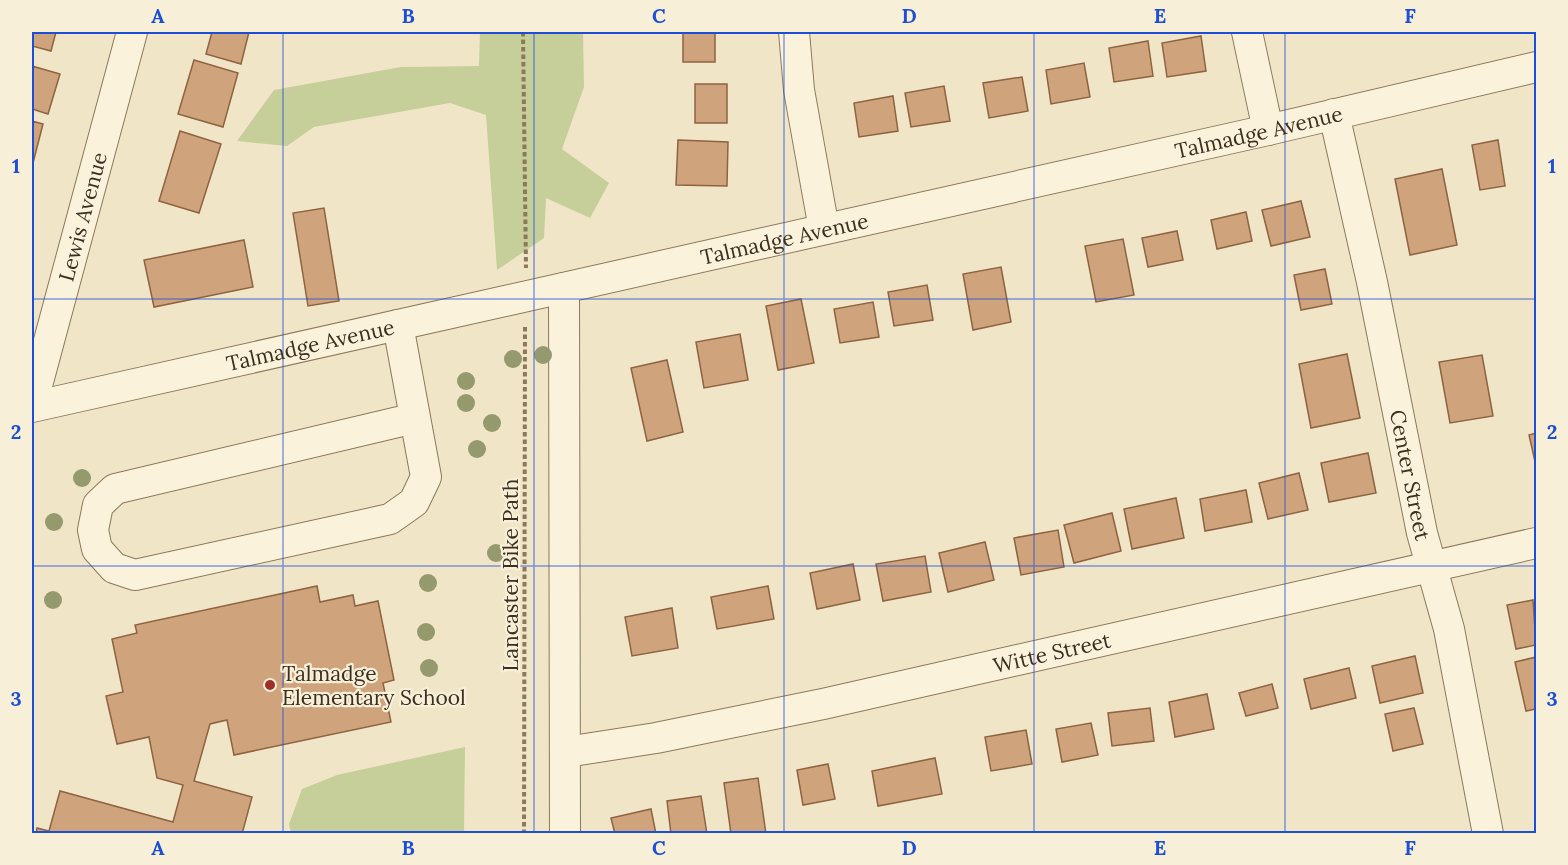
<svg xmlns="http://www.w3.org/2000/svg" width="1568" height="865" font-family="Lora,serif">
  <style>
    .green { fill: #c6cf9a }
    .building { fill: #cfa37c; stroke: #8d6341; stroke-width: 1.5 }
    .lines { fill: none; stroke-linecap: round; stroke-linejoin: round }
    .minor-casing { stroke: #8d785c; stroke-width: 32 }
    .path { stroke: #8d785c; stroke-width: 4; stroke-dasharray: 4.5 3; stroke-linecap: butt }
    .minor { stroke: #faf2db; stroke-width: 30 }
    .tree { fill: #95996e }
    .grid { fill: none; stroke: #1d4ed8; stroke-width: 1.5; stroke-opacity: 0.55 }
    .poi-dot { fill: #9e2f2a; stroke: #f7efd7; stroke-width: 2 }
    .labels { text-anchor: middle; dominant-baseline: central; stroke-width: 4.5; stroke-linejoin: round; paint-order: stroke }
    .street-label { font-size: 21px; fill: #3d2f20; stroke: #f7efd7 }
    .poi-label { font-size: 21px; fill: #3d2f20; stroke: #f7efd7; text-anchor: start }
    .neatline { fill: none; stroke: #1d4ed8; stroke-width: 2 }
    .grid-label { font-size: 20px; text-anchor: middle; font-weight: bold; fill: #1d4ed8 }
  </style>
  <rect width="100%" height="100%" fill="#f0e6c7"/>
  <path class="green" d="M 480,32 L 583,32 L 584,87 L 562,149 L 609,183 L 590,218 L 546,198 L 544,238 L 497,270 L 486,115 L 450,103 L 314,127 L 287,146 L 237,141 L 274,90 L 401,67 L 479,66 Z
    M 465,747 L 464,833 L 291,833 L 289,824 L 302,789 L 337,775 Z"/>
  <path class="building" d="M 32,32 L 56,32 L 51,51 L 32,46 Z
    M 212,32 L 249,32 L 241,64 L 206,54 Z
    M 683,32 L 715,32 L 715,62 L 683,62 Z
    M 1201,36 L 1206,71 L 1167,77 L 1162,43 Z
    M 1148,41 L 1153,76 L 1114,82 L 1109,48 Z
    M 194,60 L 238,73 L 223,127 L 178,114 Z
    M 1084,63 L 1090,97 L 1051,104 L 1046,70 Z
    M 32,66 L 60,74 L 48,114 L 32,109 Z
    M 1022,77 L 1028,111 L 989,118 L 983,83 Z
    M 695,84 L 727,84 L 727,123 L 695,123 Z
    M 944,86 L 950,121 L 911,127 L 905,93 Z
    M 893,96 L 898,131 L 859,137 L 854,103 Z
    M 32,121 L 43,124 L 32,167 Z
    M 180,131 L 221,144 L 199,213 L 159,201 Z
    M 678,140 L 728,142 L 727,186 L 676,185 Z
    M 1498,140 L 1505,186 L 1480,190 L 1472,145 Z
    M 1442,169 L 1457,245 L 1410,255 L 1395,179 Z
    M 1301,201 L 1310,237 L 1271,246 L 1262,210 Z
    M 324,208 L 339,301 L 308,306 L 293,213 Z
    M 1246,212 L 1252,241 L 1217,249 L 1211,220 Z
    M 1177,231 L 1183,260 L 1148,267 L 1142,238 Z
    M 1123,239 L 1134,295 L 1096,302 L 1085,246 Z
    M 244,240 L 253,287 L 154,307 L 144,260 Z
    M 1001,267 L 1011,322 L 973,330 L 963,274 Z
    M 1325,269 L 1332,304 L 1301,310 L 1294,275 Z
    M 927,285 L 933,320 L 894,326 L 888,292 Z
    M 801,299 L 814,363 L 778,370 L 766,306 Z
    M 873,302 L 879,337 L 840,343 L 834,309 Z
    M 740,334 L 748,380 L 704,388 L 696,342 Z
    M 1347,354 L 1360,418 L 1311,428 L 1299,364 Z
    M 1482,355 L 1493,416 L 1450,423 L 1439,362 Z
    M 667,360 L 683,432 L 647,441 L 631,368 Z
    M 1536,433 L 1536,466 L 1529,435 Z
    M 1368,453 L 1376,493 L 1329,502 L 1321,463 Z
    M 1299,473 L 1308,510 L 1268,519 L 1259,483 Z
    M 1246,490 L 1252,522 L 1205,531 L 1200,499 Z
    M 1176,498 L 1184,538 L 1132,549 L 1124,509 Z
    M 1112,513 L 1121,551 L 1074,563 L 1064,525 Z
    M 1058,530 L 1064,567 L 1021,575 L 1014,538 Z
    M 985,542 L 994,580 L 948,592 L 939,553 Z
    M 925,556 L 931,592 L 883,601 L 876,564 Z
    M 853,564 L 860,600 L 817,609 L 810,573 Z
    M 317,586 L 320,602 L 353,595 L 355,606 L 378,601 L 394,680 L 383,683 L 391,722 L 234,755 L 227,720 L 210,724 L 194,781 L 252,797 L 242,834 L 36,834 L 37,828 L 49,831 L 60,791 L 173,822 L 183,785 L 157,778 L 149,737 L 117,744 L 106,696 L 123,692 L 112,639 L 137,633 L 135,625 Z
    M 768,586 L 774,619 L 717,629 L 711,597 Z
    M 1533,600 L 1536,645 L 1516,649 L 1507,605 Z
    M 672,608 L 678,648 L 632,656 L 625,617 Z
    M 1415,656 L 1423,693 L 1380,703 L 1372,666 Z
    M 1536,657 L 1536,709 L 1526,711 L 1515,662 Z
    M 1349,668 L 1356,698 L 1311,709 L 1304,679 Z
    M 1272,684 L 1278,708 L 1246,716 L 1239,693 Z
    M 1207,694 L 1214,729 L 1175,737 L 1169,702 Z
    M 1150,708 L 1154,741 L 1112,746 L 1108,713 Z
    M 1414,708 L 1423,744 L 1393,751 L 1385,714 Z
    M 1091,723 L 1098,755 L 1062,762 L 1056,729 Z
    M 1026,730 L 1032,764 L 991,771 L 985,737 Z
    M 935,758 L 942,794 L 878,806 L 872,771 Z
    M 828,764 L 835,799 L 803,805 L 797,770 Z
    M 758,778 L 766,834 L 731,834 L 724,783 Z
    M 701,796 L 707,834 L 671,834 L 667,801 Z
    M 651,809 L 656,834 L 615,834 L 611,818 Z"/>
  <g class="lines">
    <g class="minor-casing">
      <g id="minor">
        <path d="M 794,32 L 799,90 L 824,229"/>
        <path d="M 1247,32 L 1268,130"/>
        <path id="s1" d="M 1334,114 L 1372,282 L 1422,533 L 1449,629 L 1488,834"/>
        <path d="M 564,288 L 565,834"/>
        <path d="M 398,325 L 426,477 L 414,502 L 390,519 L 135,575 L 114,568 L 97,549 L 93,530 L 98,505 L 115,489 L 415,418"/>
        <path id="s2" d="M 32,404 L 132,32"/>
        <path id="s3" d="M 32,407 L 1268,130 L 1536,67"/>
        <path id="s4" d="M 566,752 L 656,738 L 823,704 L 1536,543"/>
      </g>
    </g>
    <path class="path" d="M 523,32 L 526,268
      M 524,834 L 525,326"/>
    <use href="#minor" class="minor"/>
  </g>
  <g class="tree">
    <circle cx="543" cy="355" r="9"/>
    <circle cx="513" cy="359" r="9"/>
    <circle cx="466" cy="381" r="9"/>
    <circle cx="466" cy="403" r="9"/>
    <circle cx="492" cy="423" r="9"/>
    <circle cx="477" cy="449" r="9"/>
    <circle cx="82" cy="478" r="9"/>
    <circle cx="54" cy="522" r="9"/>
    <circle cx="496" cy="553" r="9"/>
    <circle cx="428" cy="583" r="9"/>
    <circle cx="53" cy="600" r="9"/>
    <circle cx="426" cy="632" r="9"/>
    <circle cx="429" cy="668" r="9"/>
  </g>
  <path class="grid" d="M 283,32 L 283,834M 534,32 L 534,834M 784,32 L 784,834M 1034,32 L 1034,834M 1285,32 L 1285,834M 32,299 L 1536,299M 32,566 L 1536,566"/>
  <circle class="poi-dot" cx="270" cy="685" r="6"/>
  <g class="labels">
    <g class="street-label">
      <text stroke="none"><textPath href="#s3" startOffset="1257">Talmadge Avenue</textPath></text>
      <text stroke="none"><textPath href="#s2" startOffset="194">Lewis Avenue</textPath></text>
      <text stroke="none"><textPath href="#s3" startOffset="771">Talmadge Avenue</textPath></text>
      <text stroke="none"><textPath href="#s3" startOffset="285">Talmadge Avenue</textPath></text>
      <text stroke="none"><textPath href="#s1" startOffset="369">Center Street</textPath></text>
      <text transform="translate(510 575) rotate(-90)">Lancaster Bike Path</text>
      <text stroke="none"><textPath href="#s4" startOffset="496">Witte Street</textPath></text>
    </g>
    <g class="poi-label">
      <text x="282" y="673">Talmadge<tspan x="282" dy="24">Elementary School</tspan></text>
    </g>
  </g>
  <rect width="1568" height="865" fill="none" stroke="#f7efd7" stroke-width="66"/>
  <rect x="33" y="33" width="1502" height="799" class="neatline"/>
  <g class="grid-label">
    <text x="158" y="23">A</text>
    <text x="408" y="23">B</text>
    <text x="659" y="23">C</text>
    <text x="909" y="23">D</text>
    <text x="1160" y="23">E</text>
    <text x="1410" y="23">F</text>
    <text x="16" y="173">1</text>
    <text x="1552" y="173">1</text>
    <text x="16" y="439">2</text>
    <text x="1552" y="439">2</text>
    <text x="16" y="706">3</text>
    <text x="1552" y="706">3</text>
    <text x="158" y="855">A</text>
    <text x="408" y="855">B</text>
    <text x="659" y="855">C</text>
    <text x="909" y="855">D</text>
    <text x="1160" y="855">E</text>
    <text x="1410" y="855">F</text>
  </g>
</svg>
